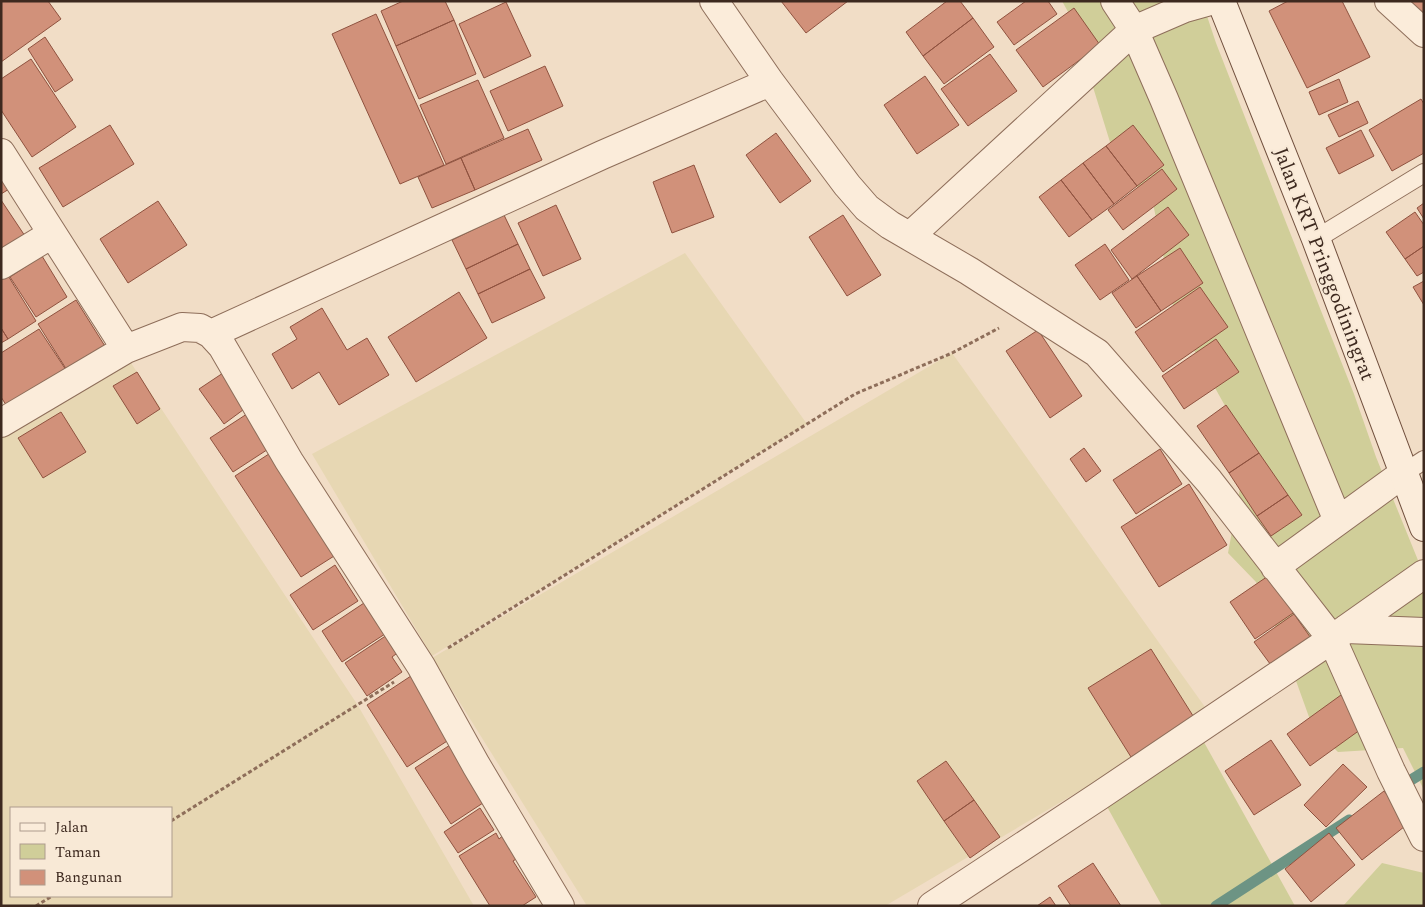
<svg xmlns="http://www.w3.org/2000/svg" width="1425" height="907" font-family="Spectral,serif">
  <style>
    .farmland { fill: #e7d7b3; fill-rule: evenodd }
    .green { fill: #d0ce99 }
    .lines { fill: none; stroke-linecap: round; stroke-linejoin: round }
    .stream { stroke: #6d9484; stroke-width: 11 }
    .building { fill: #d1917a; stroke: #8f523f }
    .lane-casing { stroke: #8e6e5a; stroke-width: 20 }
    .street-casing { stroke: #8e6e5a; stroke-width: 30 }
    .secondary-casing { stroke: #704f3d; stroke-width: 30 }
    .path { stroke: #8e6e5a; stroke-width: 3; stroke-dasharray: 4 2.5; stroke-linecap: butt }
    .lane { stroke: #fbecda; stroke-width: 18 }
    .street { stroke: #fbecda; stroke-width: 28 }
    .secondary { stroke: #fbecda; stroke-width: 28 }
    .labels { text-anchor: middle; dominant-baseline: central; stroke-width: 4; stroke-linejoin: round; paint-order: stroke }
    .street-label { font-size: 20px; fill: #3d291f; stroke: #f8e9d6 }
  </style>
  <rect width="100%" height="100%" fill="#f1ddc6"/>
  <path class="farmland" d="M 685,253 L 807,424 L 432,656 L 312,454 Z
    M 952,353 L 1210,714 L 885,906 L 587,906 L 432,658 Z
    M 127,357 L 357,704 L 474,906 L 1,906 L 1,432 ZM 11,808 L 171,808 L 171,896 L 11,896 Z"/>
  <path class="green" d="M 1062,1 L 1202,1 L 1216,43 L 1287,225 L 1354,394 L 1376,457 L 1424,575 L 1424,790 L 1403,748 L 1338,752 L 1313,728 L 1282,642 L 1256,582 L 1228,553 L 1241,483 L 1229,413 L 1175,316 L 1153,203 L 1118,168 L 1072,19 Z
    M 1200,735 L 1295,906 L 1162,906 L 1105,803 Z
    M 1382,863 L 1424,873 L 1424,906 L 1343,906 Z"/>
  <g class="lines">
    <path class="stream" d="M 1398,788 L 1424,772
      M 1216,906 L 1349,820"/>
  </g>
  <path class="building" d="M 1,1 L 48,1 L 61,19 L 1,62 Z
    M 403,1 L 445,1 L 454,20 L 396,46 L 381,11 Z
    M 781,1 L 848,1 L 806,33 Z
    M 947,1 L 960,1 L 973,18 L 923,56 L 906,32 Z
    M 1026,1 L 1048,1 L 1057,14 L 1014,45 L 997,22 Z
    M 1288,1 L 1342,1 L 1370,57 L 1307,88 L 1269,11 Z
    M 1404,1 L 1424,1 L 1424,26 Z
    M 506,2 L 531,56 L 484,78 L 459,24 Z
    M 1074,8 L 1100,45 L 1043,87 L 1016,50 Z
    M 376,14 L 444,165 L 400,184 L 332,34 Z
    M 973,18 L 994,47 L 944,84 L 923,56 Z
    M 454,20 L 476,74 L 419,99 L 396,46 Z
    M 45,37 L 73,80 L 55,92 L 28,49 Z
    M 990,54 L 1017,91 L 968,126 L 941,89 Z
    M 31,59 L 76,127 L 32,157 L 1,110 L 1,79 Z
    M 545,66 L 563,106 L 508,131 L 490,91 Z
    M 925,76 L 959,125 L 917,154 L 884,105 Z
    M 1339,79 L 1348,102 L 1319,115 L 1309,92 Z
    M 478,80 L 504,138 L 446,164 L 420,105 Z
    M 1421,99 L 1424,104 L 1424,153 L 1392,171 L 1369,130 Z
    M 1358,101 L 1368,123 L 1339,137 L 1328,115 Z
    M 110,125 L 134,164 L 63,207 L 39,168 Z
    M 1133,125 L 1164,165 L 1137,186 L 1106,146 Z
    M 528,129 L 542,160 L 475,190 L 461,158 Z
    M 1361,130 L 1374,156 L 1339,174 L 1326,148 Z
    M 776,133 L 811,181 L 780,203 L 746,155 Z
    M 1106,146 L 1137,186 L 1114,204 L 1083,163 Z
    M 461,158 L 475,190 L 432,208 L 418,177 Z
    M 1083,163 L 1114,204 L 1092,220 L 1061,180 Z
    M 1,165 L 14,186 L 1,194 Z
    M 694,165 L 714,217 L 672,233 L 653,182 Z
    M 1162,169 L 1177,189 L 1123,230 L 1108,210 Z
    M 1061,180 L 1092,220 L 1069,237 L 1039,197 Z
    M 1,200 L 25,236 L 1,251 Z
    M 158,201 L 187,245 L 128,283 L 100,239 Z
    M 1424,203 L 1424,219 L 1417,208 Z
    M 556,205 L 581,259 L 543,276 L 518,223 Z
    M 1168,207 L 1189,235 L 1132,279 L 1111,250 Z
    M 1415,212 L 1424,225 L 1424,246 L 1405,259 L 1386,232 Z
    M 504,215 L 518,244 L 466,269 L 452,240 Z
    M 843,215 L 881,275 L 847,296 L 809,237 Z
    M 518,244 L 530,269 L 478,294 L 466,269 Z
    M 1105,244 L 1129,280 L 1100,300 L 1075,265 Z
    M 1424,246 L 1424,272 L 1417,276 L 1405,259 Z
    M 1180,248 L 1203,283 L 1161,311 L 1137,276 Z
    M 42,256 L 67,297 L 36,317 L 10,277 Z
    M 530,269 L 545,298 L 492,323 L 478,294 Z
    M 7,274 L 36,321 L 8,339 L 1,328 L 1,278 Z
    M 1137,276 L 1161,311 L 1136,328 L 1112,293 Z
    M 1424,281 L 1424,305 L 1413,287 Z
    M 1200,287 L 1228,327 L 1163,372 L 1135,332 Z
    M 459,292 L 487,338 L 416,382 L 388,337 Z
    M 76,300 L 108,351 L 70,375 L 38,324 Z
    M 322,308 L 347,350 L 367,338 L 389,375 L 339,405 L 319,372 L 292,389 L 272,354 L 297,339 L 290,327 Z
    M 1,328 L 8,339 L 1,343 Z
    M 39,329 L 68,373 L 10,411 L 1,397 L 1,353 Z
    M 1038,330 L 1082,396 L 1050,418 L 1006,351 Z
    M 1216,339 L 1239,372 L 1184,409 L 1162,376 Z
    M 137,372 L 160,409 L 137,424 L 113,386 Z
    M 223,373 L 247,407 L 224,424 L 199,389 Z
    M 1226,405 L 1259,453 L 1229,473 L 1197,426 Z
    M 253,410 L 276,444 L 233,472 L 210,438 Z
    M 61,412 L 86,452 L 43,478 L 18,438 Z
    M 1084,448 L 1101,471 L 1086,482 L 1070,459 Z
    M 1160,449 L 1182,484 L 1136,514 L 1113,480 Z
    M 275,450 L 342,551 L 301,577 L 235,476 Z
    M 1259,453 L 1288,495 L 1257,516 L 1229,473 Z
    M 1189,484 L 1227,545 L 1159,587 L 1121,527 Z
    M 1288,495 L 1302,515 L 1271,536 L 1257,516 Z
    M 335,565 L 358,601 L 313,630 L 290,595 Z
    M 1274,572 L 1299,609 L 1255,639 L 1230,602 Z
    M 364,603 L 385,634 L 342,662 L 322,631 Z
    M 1294,614 L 1315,644 L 1276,672 L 1254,642 Z
    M 393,631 L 404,648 L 392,657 L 402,672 L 367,696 L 345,663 Z
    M 1151,649 L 1195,719 L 1131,757 L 1088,688 Z
    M 417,672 L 458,734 L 407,767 L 367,705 Z
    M 1341,695 L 1364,727 L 1310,766 L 1287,734 Z
    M 1271,740 L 1301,785 L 1254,815 L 1225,771 Z
    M 450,745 L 486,801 L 451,824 L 415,768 Z
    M 946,761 L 974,800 L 944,821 L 917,781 Z
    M 1343,764 L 1367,787 L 1326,827 L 1304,805 Z
    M 1384,791 L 1409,823 L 1362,860 L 1336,828 Z
    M 974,800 L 1000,837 L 970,858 L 944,821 Z
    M 480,808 L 494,830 L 458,853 L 444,832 Z
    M 496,833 L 499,839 L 506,833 L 521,856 L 513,861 L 536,897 L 522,906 L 490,906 L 459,856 Z
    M 1329,833 L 1355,865 L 1311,902 L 1285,869 Z
    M 1093,863 L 1121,906 L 1071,906 L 1058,886 Z
    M 1050,897 L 1056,906 L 1037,906 Z"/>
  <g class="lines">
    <g class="lane-casing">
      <path id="lane" d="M 1316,239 L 1424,173
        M 1404,473 L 1424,460"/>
    </g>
    <g class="street-casing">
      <path id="street" d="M 714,1 L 770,82 L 847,185 L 867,208 L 890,225 L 969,271 L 1097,353 L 1209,481 L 1332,639 L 1391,771 L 1424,837
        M 1115,1 L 1134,30 L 1185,8 L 1210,1
        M 1389,1 L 1424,33
        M 1,153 L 126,349
        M 910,236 L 1134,30 L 1164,99 L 1338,521
        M 1,265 L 52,234
        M 211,334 L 602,155 L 770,82
        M 1,423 L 126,349 L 182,327 L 200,328 L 211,334 L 222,346 L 289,461 L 421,666 L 476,765 L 560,906
        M 1275,567 L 1404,473
        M 1346,629 L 1424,632
        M 932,906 L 1099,796 L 1332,639 L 1424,574"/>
    </g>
    <g class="secondary-casing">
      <path id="secondary" d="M 1221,1 L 1316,239 L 1424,527"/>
    </g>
    <path class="path" d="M 448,648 L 855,394 L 952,353 L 999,328
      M 171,821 L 394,682
      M 36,906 L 52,896"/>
    <use href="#lane" class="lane"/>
    <use href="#street" class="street"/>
    <use href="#secondary" class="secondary"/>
  </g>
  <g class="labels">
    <g class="street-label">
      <text transform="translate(1324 264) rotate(69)">Jalan KRT Pringgodiningrat</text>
    </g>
  </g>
  <rect width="1425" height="907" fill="none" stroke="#3d291f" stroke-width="5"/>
  <rect x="10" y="807" width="162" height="90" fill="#f8e9d6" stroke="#ad9c8d"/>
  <rect x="20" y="823" width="25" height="8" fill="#fbecda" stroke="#ad9c8d"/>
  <text x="55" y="832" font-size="15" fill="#3d291f">Jalan</text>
  <rect x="20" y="844" width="25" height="15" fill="#d0ce99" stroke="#ad9c8d"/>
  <text x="55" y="857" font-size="15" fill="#3d291f">Taman</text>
  <rect x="20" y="870" width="25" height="15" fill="#d1917a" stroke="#ad9c8d"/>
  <text x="55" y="882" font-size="15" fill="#3d291f">Bangunan</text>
</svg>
